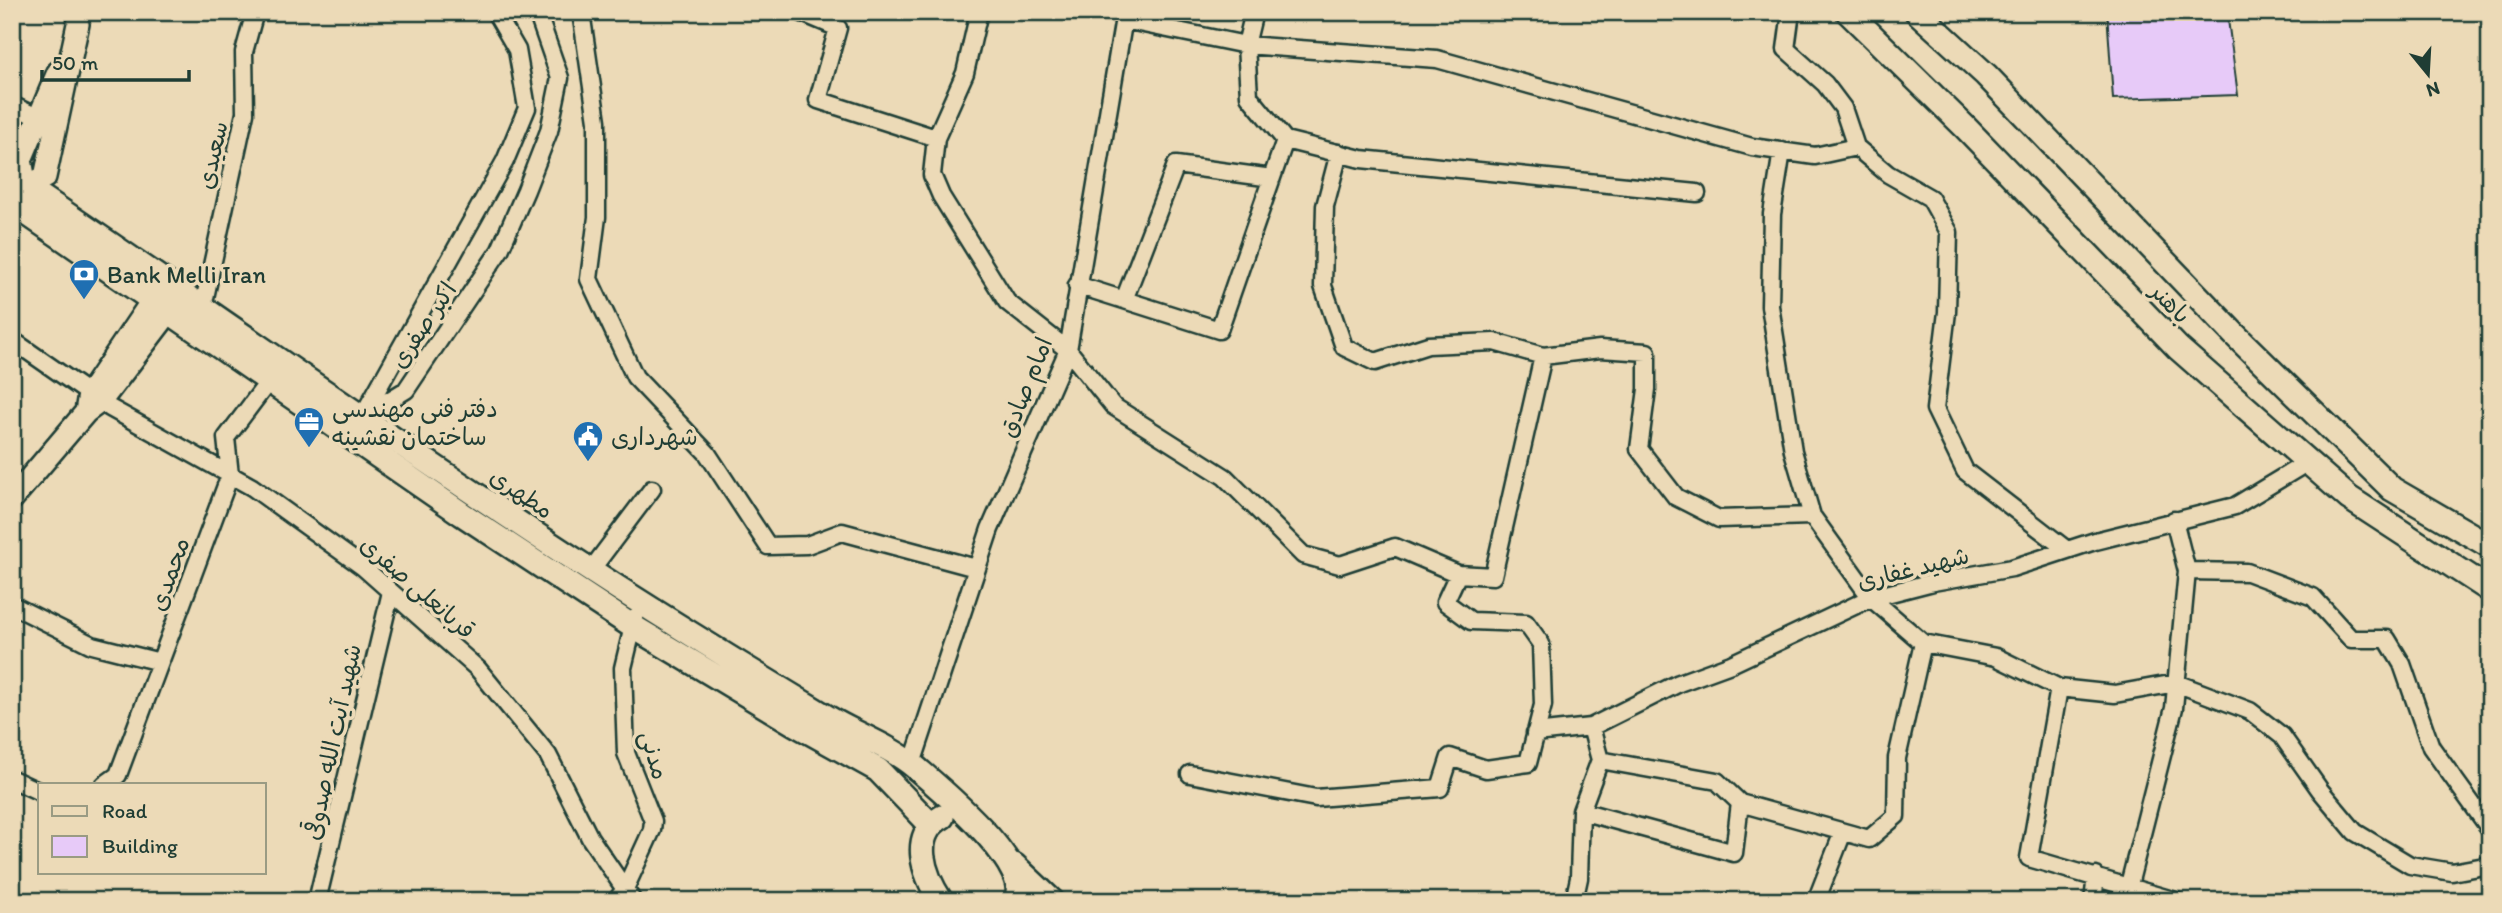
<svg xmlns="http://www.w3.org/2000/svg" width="2502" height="913" font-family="Itim,'Playpen Sans Arabic',sans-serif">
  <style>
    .building { fill: #e7caf8; stroke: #1f3d34; stroke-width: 2 }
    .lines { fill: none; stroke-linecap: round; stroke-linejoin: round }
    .minor-casing { stroke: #1f3d34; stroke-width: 21 }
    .tertiary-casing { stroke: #1f3d34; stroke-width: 26 }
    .secondary-casing { stroke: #1f3d34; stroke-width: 28 }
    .minor { stroke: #ecdab7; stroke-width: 16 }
    .tertiary { stroke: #ecdab7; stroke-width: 21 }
    .secondary { stroke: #ecdab7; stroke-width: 23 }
    .labels { text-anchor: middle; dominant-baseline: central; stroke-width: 7; stroke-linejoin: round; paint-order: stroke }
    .street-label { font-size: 24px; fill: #1f3d34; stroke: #ecdab7 }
    .poi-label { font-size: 24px; fill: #1f3d34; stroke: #ecdab7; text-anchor: start }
  </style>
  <rect width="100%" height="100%" fill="#ecdab7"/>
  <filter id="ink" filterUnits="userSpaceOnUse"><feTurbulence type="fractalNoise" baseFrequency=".0143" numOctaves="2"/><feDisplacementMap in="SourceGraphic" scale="14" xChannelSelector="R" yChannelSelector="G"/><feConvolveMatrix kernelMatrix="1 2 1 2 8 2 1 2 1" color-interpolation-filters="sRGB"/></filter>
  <g filter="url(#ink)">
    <path class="building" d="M 2107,12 L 2227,12 L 2238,95 L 2113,99 Z"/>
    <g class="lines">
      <g class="minor-casing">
        <path id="minor" d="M 495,12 L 517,50 L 527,108 L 505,161 L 362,417 L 406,390 L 500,250 L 526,190 L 549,131 L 560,78 L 537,12
          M 581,12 L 597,121 L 597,217 L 589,279 L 635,377 L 707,453 L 768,546 L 807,545 L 842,532 L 976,568
          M 800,12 L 838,28 L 818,100 L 936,138
          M 979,12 L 965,73 L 936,138 L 932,175 L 941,196 L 1007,302 L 1068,350 L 1113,406 L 1225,477 L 1303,555 L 1340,565 L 1395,547 L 1458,574 L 1493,576 L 1543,356
          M 1254,12 L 1246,45 L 1249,96 L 1285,140 L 1361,159 L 1697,193
          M 1791,12 L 1786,49 L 1825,84 L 1843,108 L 1856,147 L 1888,174 L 1930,198 L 1949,232 L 1947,312 L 1935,409 L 1965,471 L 2067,550
          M 1124,20 L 1246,45 L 1437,59 L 1752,147 L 1815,156 L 1856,147
          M 12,105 L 39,118
          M 1782,151 L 1772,214 L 1770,306 L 1793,451 L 1812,516 L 1871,598 L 1923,643 L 1996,657 L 2059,688 L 2115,694 L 2176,683 L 2250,711 L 2282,736 L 2320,790 L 2355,832 L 2410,865 L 2452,872 L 2490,865
          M 1339,153 L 1325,206 L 1323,286 L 1344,347 L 1375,362 L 1428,345 L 1494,342 L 1543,356 L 1600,349 L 1647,352 L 1647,389 L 1639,449 L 1676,497 L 1719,519 L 1812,516
          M 1077,285 L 1219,330 L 1285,140
          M 1124,300 L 1176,165 L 1272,178
          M 203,307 L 245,113 L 244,52 L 255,12
          M 12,340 L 110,408 L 252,487 L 363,567 L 478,669 L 548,755 L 590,838 L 633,901
          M 591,570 L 652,489
          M 2187,571 L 2247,572 L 2313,597 L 2351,639 L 2387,639 L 2402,664 L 2431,747 L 2490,829
          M 12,605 L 92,645 L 160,662
          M 2059,688 L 2029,858 L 2176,901
          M 1535,733 L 1591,727 L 1679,683 L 1731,664 L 1871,598 L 1933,582 L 2012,568 L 2095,541 L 2235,506 L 2308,462
          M 1600,760 L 1717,781 L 1740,803 L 1869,839 L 1896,816 L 1897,758 L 1923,643
          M 912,764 L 990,529 L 1068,350 L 1125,12
          M 1190,774 L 1316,798 L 1440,788 L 1450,757 L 1486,769 L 1528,763 L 1543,705 L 1541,644 L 1526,623 L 1471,621 L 1445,602 L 1458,574
          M 12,779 L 40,792
          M 104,785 L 118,775 L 230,475 L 226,438 L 269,381
          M 1581,811 L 1734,853 L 1740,803
          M 2129,885 L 2174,708 L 2187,571 L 2174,520
          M 317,901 L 391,592
          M 616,901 L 625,889 L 652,830 L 653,821 L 626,753 L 623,668 L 635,618
          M 1574,901 L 1579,878 L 1581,811 L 1600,760 L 1591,727
          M 1816,901 L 1843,832
          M 2093,901 L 2096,876"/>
      </g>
      <g class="tertiary-casing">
        <path id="tertiary" d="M 26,186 L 21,160 L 58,72
          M 15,197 L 26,186 L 45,177 L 78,24
          M 86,412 L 89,394 L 162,286
          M 12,499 L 86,412 L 101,401 L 178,300"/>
      </g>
      <g class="secondary-casing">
        <path id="secondary" d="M 1848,12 L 1965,127 L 2178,348 L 2349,498 L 2490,590
          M 1917,12 L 1986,75 L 2234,334 L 2392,489 L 2490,546
          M 12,177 C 214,314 413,456 618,588 C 687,632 757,675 827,717 C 855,734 890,746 915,767 C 939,788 1037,868 1015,901
          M 12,203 L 462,514 L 632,626 L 795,724 L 878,770 L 930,824
          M 1014,865 L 1052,901
          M 941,901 C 924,875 909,835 942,817"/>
      </g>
      <use href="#minor" class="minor"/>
      <use href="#tertiary" class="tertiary"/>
      <use href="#secondary" class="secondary"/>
    </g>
  </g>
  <defs>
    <g id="bank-pin" transform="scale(1.575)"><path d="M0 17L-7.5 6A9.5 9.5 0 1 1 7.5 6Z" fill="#1f6fb2" stroke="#ecdab7"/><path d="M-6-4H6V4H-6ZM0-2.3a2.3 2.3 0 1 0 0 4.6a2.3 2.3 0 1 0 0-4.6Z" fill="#fff"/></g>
    <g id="office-pin" transform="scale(1.575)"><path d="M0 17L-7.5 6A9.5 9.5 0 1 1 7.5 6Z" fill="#1f6fb2" stroke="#ecdab7"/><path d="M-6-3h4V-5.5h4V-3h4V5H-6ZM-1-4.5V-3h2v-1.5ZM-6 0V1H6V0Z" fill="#fff"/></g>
    <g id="civic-pin" transform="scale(1.575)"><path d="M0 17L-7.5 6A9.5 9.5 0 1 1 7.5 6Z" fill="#1f6fb2" stroke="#ecdab7"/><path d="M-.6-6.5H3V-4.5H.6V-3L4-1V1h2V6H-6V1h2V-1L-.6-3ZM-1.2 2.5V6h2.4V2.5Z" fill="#fff"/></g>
  </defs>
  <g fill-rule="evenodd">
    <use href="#bank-pin" x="84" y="274"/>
    <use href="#office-pin" x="309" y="422"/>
    <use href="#civic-pin" x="588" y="436"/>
  </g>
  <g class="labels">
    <g class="street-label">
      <text transform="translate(212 155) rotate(-77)">سعیدی</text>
      <text transform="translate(2171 303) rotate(46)">باهنر</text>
      <text transform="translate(423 325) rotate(-56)">اکبر صفری</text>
      <text transform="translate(1025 387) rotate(-68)">امام صادق</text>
      <text transform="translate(522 493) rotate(34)">مطهری</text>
      <text transform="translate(1913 568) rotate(-14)">شهید غفاری</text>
      <text transform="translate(169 574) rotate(-70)">محمدی</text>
      <text transform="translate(418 587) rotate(41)">قربانعلی صفری</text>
      <text transform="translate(332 742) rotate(-78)">شهید آیت الله صدوقی</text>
      <text transform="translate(655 755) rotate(74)">مدنی</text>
    </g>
    <g class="poi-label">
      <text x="107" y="274">Bank Melli Iran</text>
      <text x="332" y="408">دفتر فنی مهندسی<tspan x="332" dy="28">ساختمان نقشینه</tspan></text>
      <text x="611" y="436">شهرداری</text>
    </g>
  </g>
  <rect width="2502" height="913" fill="none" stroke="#ecdab7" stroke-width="42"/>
  <rect x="21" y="21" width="2460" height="871" fill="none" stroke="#1f3d34" stroke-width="2.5" filter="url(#ink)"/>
  <rect x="38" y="783" width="228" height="91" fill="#ecdab7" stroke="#9a9b83" stroke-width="2"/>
  <rect x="52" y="806" width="35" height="10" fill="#ecdab7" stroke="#9a9b83" stroke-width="2"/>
  <text x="102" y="818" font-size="21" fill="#1f3d34">Road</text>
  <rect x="52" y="836" width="35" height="21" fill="#e7caf8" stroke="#9a9b83" stroke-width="2"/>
  <text x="102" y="853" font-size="21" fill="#1f3d34">Building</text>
  <g transform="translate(2428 74) rotate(162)" stroke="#ecdab7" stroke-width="5" paint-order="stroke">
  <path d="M0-5L12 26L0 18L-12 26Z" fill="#1f3d34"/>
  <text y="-10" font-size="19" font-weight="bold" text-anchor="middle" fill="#1f3d34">N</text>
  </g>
  <path d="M42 70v10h147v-10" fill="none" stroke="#1f3d34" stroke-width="3.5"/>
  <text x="52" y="70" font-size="21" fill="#1f3d34" stroke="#ecdab7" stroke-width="5" paint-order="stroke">50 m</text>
</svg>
